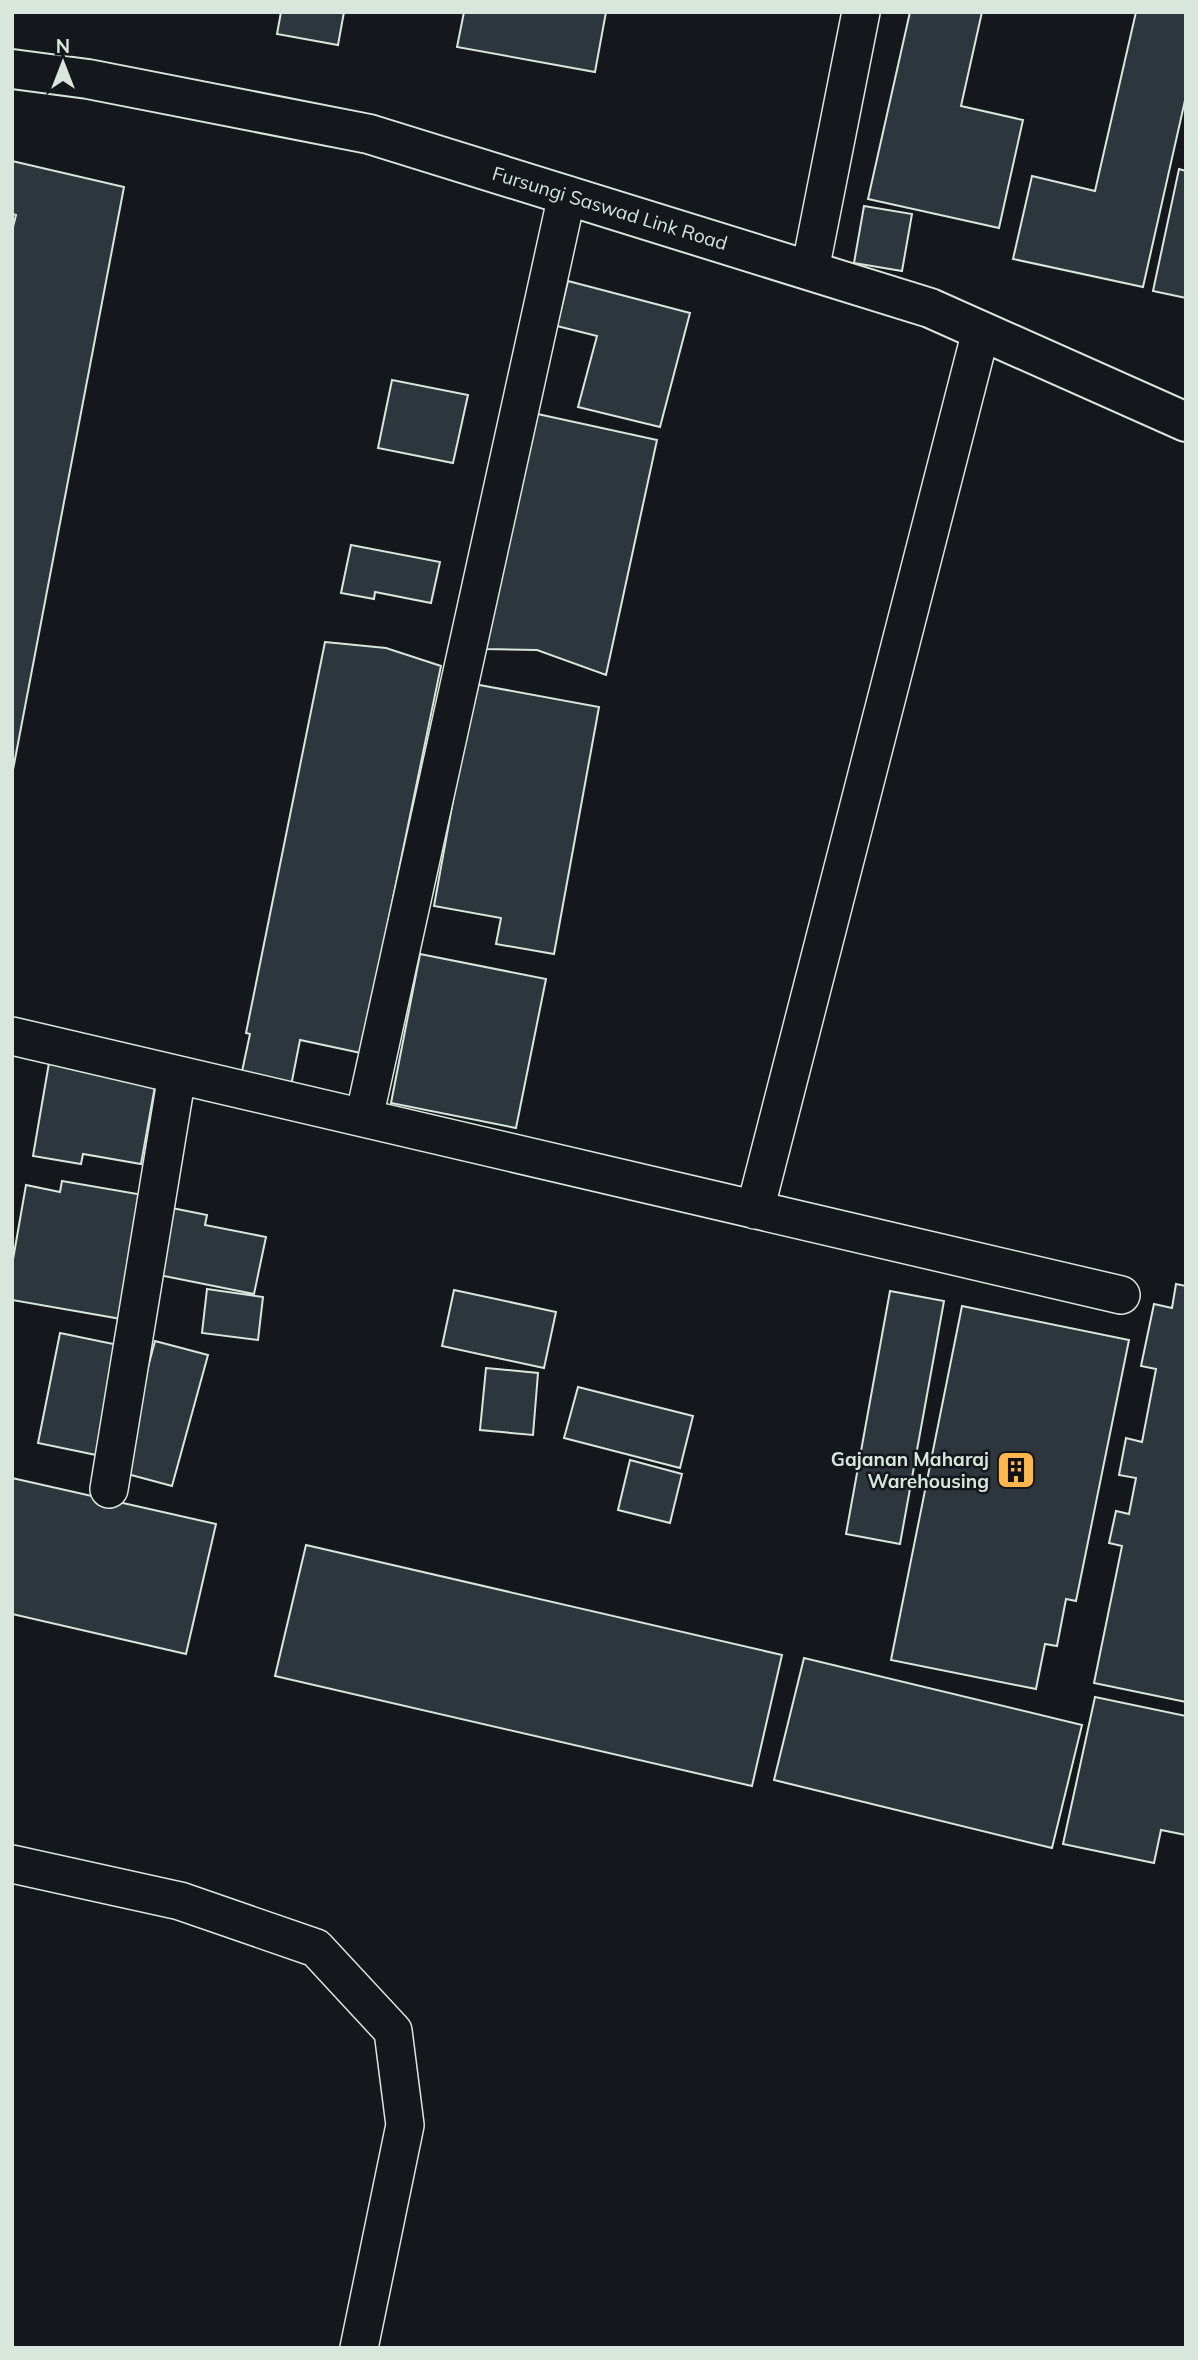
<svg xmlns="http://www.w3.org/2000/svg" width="1198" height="2360" font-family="Mulish,sans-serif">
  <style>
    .building { fill: #2c363c; stroke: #d8e6dc; stroke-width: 2 }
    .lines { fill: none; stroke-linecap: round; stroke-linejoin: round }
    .street-casing { stroke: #d8e6dc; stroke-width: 40 }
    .secondary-casing { stroke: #d8e6dc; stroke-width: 42 }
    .street { stroke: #14181c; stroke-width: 37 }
    .secondary { stroke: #14181c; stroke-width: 38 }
    .labels { text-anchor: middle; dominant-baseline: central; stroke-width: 5; stroke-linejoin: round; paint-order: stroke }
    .street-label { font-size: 19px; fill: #d8e6dc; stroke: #14181c }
    .poi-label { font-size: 19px; font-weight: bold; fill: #d8e6dc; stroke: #14181c; text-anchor: end }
  </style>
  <rect width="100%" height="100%" fill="#14181c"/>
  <path class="building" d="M 281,12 L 344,12 L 338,45 L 277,34 Z
    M 464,12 L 606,12 L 595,72 L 457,47 Z
    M 910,12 L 982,12 L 961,106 L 1023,120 L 999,228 L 868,199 Z
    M 1136,12 L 1186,12 L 1186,96 L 1143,287 L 1013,259 L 1032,176 L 1095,191 Z
    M 12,161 L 124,187 L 12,775 L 12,231 L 16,215 L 12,214 Z
    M 1179,169 L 1186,171 L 1186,298 L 1153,291 Z
    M 864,206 L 912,214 L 902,271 L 854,263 Z
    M 568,281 L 690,313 L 660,427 L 578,407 L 597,336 L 557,326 Z
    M 392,380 L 468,395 L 453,463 L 378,448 Z
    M 533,413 L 657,440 L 606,675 L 537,650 L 483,649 Z
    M 351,545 L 440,562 L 431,603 L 375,592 L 374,599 L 341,593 Z
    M 325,642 L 386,648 L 441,666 L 361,1053 L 300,1040 L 291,1086 L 241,1076 L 250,1034 L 246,1033 Z
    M 474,684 L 599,707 L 554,954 L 496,944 L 501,918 L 434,906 Z
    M 420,954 L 546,979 L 516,1128 L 391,1103 Z
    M 50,1057 L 157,1075 L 141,1164 L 83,1154 L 81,1164 L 33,1156 Z
    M 62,1181 L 149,1196 L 127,1320 L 12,1300 L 12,1265 L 26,1185 L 60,1192 Z
    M 172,1208 L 207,1215 L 205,1225 L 266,1237 L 254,1294 L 159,1275 Z
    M 1176,1284 L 1186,1286 L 1186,1702 L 1094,1683 L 1122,1546 L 1109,1543 L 1116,1511 L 1129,1514 L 1136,1478 L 1119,1475 L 1126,1438 L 1142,1442 L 1156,1369 L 1141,1366 L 1154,1304 L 1172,1308 Z
    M 207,1289 L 263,1297 L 258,1340 L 202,1333 Z
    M 454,1290 L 556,1312 L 544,1368 L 442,1346 Z
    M 890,1291 L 944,1301 L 900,1544 L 846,1534 Z
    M 962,1306 L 1129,1340 L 1076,1601 L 1066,1599 L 1057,1646 L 1045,1644 L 1036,1689 L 891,1660 Z
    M 60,1333 L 123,1346 L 101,1456 L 38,1443 Z
    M 155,1341 L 208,1355 L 172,1486 L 120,1472 Z
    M 486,1368 L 538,1373 L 533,1435 L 480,1430 Z
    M 578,1387 L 693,1416 L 680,1468 L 564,1438 Z
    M 630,1460 L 682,1474 L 670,1523 L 618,1510 Z
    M 12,1478 L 216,1524 L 186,1654 L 12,1614 Z
    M 306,1545 L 782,1655 L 752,1786 L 275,1676 Z
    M 804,1658 L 1082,1725 L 1052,1848 L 774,1780 Z
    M 1095,1697 L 1186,1716 L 1186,1835 L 1161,1830 L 1154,1863 L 1063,1844 Z"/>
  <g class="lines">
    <g class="street-casing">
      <path id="street" d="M 810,270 L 861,12
        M 12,1036 L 1121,1295
        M 364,1118 L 567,195
        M 755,1210 L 981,331
        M 109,1489 L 177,1075
        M 12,1864 L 180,1901 L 316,1948 L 393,2031 L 405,2125 L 359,2348"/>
    </g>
    <g class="secondary-casing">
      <path id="secondary" d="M 12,69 L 88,79 L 369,134 L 930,308 L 1186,422"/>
    </g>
    <use href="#street" class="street"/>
    <use href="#secondary" class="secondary"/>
  </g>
  <defs>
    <g id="building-square" transform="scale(2.0125)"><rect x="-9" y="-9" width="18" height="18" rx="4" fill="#ffb74d" stroke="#14181c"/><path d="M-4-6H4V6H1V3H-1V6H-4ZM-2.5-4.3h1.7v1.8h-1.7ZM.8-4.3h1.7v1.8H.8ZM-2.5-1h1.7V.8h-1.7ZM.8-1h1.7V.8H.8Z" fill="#111"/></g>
  </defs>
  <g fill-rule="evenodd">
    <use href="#building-square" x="1016" y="1470"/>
  </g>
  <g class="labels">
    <g class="street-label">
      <text transform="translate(610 208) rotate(17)">Fursungi Saswad Link Road</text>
    </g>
    <g class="poi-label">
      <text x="989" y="1459">Gajanan Maharaj<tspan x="989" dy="22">Warehousing</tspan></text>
    </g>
  </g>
  <rect width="1198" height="2360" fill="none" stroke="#d8e6dc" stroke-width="28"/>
  <g transform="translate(63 63)" stroke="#14181c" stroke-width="5" paint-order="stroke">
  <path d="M0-5L12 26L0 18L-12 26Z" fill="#d8e6dc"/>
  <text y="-10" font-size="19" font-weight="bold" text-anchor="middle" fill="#d8e6dc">N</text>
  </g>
</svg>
